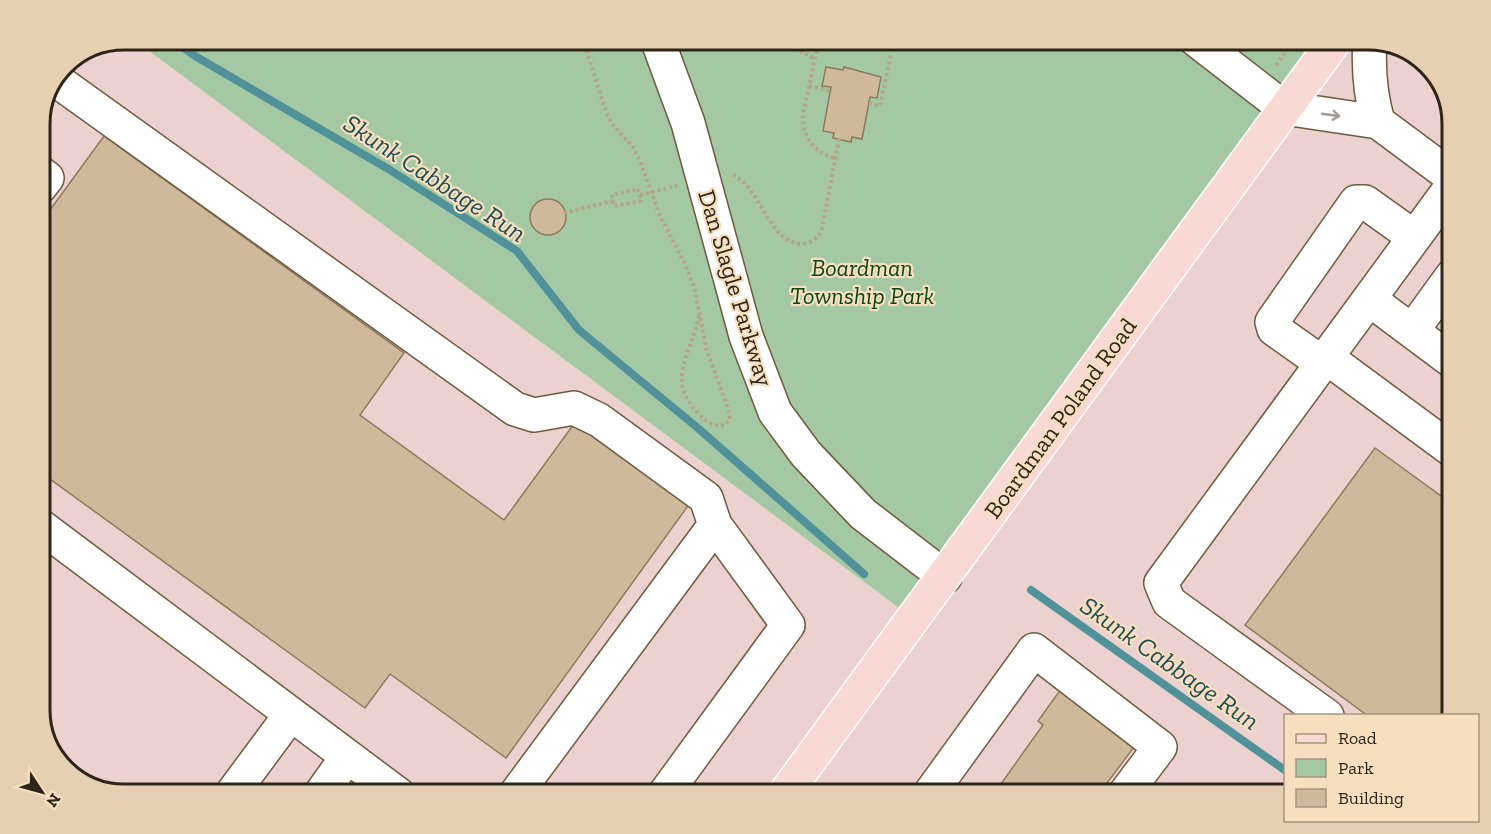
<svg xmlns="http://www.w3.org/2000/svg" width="1491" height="834" font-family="'Zilla Slab',serif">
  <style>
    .commercial { fill: #ecd2cf }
    .green { fill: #a4c8a3 }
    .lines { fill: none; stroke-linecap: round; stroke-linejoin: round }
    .stream { stroke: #51929a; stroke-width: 8 }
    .building { fill: #cfb99b; stroke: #8d795c; stroke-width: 1.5 }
    .minor-casing { stroke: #6e5b3f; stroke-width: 36 }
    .major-casing { stroke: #fff; stroke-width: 36 }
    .path { stroke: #b6a48a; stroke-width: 4; stroke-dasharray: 3 3; stroke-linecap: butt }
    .minor { stroke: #fff; stroke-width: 33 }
    .major { stroke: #f8d9d3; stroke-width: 33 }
    .oneway { stroke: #a09d98 }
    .labels { text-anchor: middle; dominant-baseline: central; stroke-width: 4.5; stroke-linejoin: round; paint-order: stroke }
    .park-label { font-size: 24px; font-style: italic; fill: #0b4512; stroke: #f6dfbf }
    .street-label { font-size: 24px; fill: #2d2519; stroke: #f6dfbf }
    .water-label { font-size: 26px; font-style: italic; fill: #214d54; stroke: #f6dfbf }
    .rim { fill: none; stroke: #2d2519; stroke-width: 3 }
  </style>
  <rect width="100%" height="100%" fill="#f6dfbf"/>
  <path class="commercial" d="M 123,39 L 133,39 L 914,619 L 1336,39 L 1368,39 L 1410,50 L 1438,77 L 1452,118 L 1451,716 L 1286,716 L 1285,795 L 123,795 L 81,784 L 50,753 L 39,716 L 39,118 L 64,63 Z"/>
  <path class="green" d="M 133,39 L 1336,39 L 914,619 Z"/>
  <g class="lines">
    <path class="stream" d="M 172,39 L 195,56 L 390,170 L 517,251 L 579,330 L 699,429 L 864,574
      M 1031,590 L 1286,771"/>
  </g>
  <path class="building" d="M 826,67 L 843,70 L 844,67 L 881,77 L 877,98 L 870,97 L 862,139 L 852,137 L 851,142 L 833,138 L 834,133 L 823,131 L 831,87 L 822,86 Z
    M 104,136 L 404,353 L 360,415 L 504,520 L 576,421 L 690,503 L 506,758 L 390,674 L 365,708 L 39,471 L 39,225 Z
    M530 217a18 18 0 1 1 36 0a18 18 0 1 1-36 0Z
    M 1375,448 L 1452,504 L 1451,716 L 1368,716 L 1245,625 Z
    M 1066,682 L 1140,739 L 1098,795 L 993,795 L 1043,725 L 1038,721 Z"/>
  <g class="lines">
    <g class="minor-casing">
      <path id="minor" d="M 657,39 L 688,123 L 746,336 L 775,412 L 806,454 L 863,514 L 945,577
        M 1195,39 L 1284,108 L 1378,122 L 1452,177
        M 1370,40 C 1368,68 1370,94 1378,122
        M 56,80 L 515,409 L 534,415 L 574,408 L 599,420 L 706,498 L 715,525
        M 39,172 L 47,178 L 39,188
        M 1369,299 L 1452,361
        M 1412,331 L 1452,276
        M 1326,357 L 1452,450
        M 1322,363 L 1274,329 L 1272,322 L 1356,202 L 1365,202 L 1414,237
        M 39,525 L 399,795
        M 1327,716 L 1169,602 L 1161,583 L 1452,186
        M 231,795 L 291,714
        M 320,795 L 347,757
        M 515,795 L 715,525 L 788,625 L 664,795
        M 929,795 L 1034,650 L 1160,747 L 1124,795"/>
    </g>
    <g class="major-casing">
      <path id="major" d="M 784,795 L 1336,39"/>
    </g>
    <path class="path" d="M 583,39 L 606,112 L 612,124 L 633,147 L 640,161 L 660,216 L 685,264 L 695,290 L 706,348 L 728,408 L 730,419 L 725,425 C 712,427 705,421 697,412 C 666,379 691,354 699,316
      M 797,39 L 802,53 L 815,58
      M 819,39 L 803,114 C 803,137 812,151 834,158
      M 1276,65 L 1295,39
      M 809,86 L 830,91
      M 869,103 L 880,106 L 891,54
      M 733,175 C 761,186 770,249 805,243 C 814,242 819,237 822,229 L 839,139
      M 638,189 L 641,201 L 614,206 L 612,195 Z
      M 640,195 L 677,186
      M 564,213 L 613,201"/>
    <use href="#minor" class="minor"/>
    <use href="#major" class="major"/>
  </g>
  <defs><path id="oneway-shaft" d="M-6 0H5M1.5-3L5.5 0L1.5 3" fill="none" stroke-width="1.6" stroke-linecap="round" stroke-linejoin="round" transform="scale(1.5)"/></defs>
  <use class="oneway" href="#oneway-shaft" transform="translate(1331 115) rotate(8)"/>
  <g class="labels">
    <g class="park-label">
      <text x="862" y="267">Boardman<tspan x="862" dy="28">Township Park</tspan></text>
    </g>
    <g class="street-label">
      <text transform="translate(736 288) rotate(73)">Dan Slagle Parkway</text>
      <text transform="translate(1060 418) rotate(-54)">Boardman Poland Road</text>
    </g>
    <g class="water-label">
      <text transform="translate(435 178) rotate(33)">Skunk Cabbage Run</text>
      <text transform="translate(1170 663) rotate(35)">Skunk Cabbage Run</text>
    </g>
  </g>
  <path d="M0 0H1491V834H0ZM124 50H1368A74 74 0 0 1 1442 124V710A74 74 0 0 1 1368 784H124A74 74 0 0 1 50 710V124A74 74 0 0 1 124 50Z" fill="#e6d0b2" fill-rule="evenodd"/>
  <path class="rim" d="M124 50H1368A74 74 0 0 1 1442 124V710A74 74 0 0 1 1368 784H124A74 74 0 0 1 50 710V124A74 74 0 0 1 124 50Z"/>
  <rect x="1284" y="714" width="195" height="108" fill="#f6dfbf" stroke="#a6957d" stroke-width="1.5"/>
  <rect x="1296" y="734" width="30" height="9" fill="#f8d9d3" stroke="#a6957d" stroke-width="1.5"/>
  <text x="1338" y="744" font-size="18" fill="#2d2519">Road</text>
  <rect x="1296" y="759" width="30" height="18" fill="#a4c8a3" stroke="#a6957d" stroke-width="1.5"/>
  <text x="1338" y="774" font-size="18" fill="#2d2519">Park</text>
  <rect x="1296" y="789" width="30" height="18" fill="#cfb99b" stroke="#a6957d" stroke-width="1.5"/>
  <text x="1338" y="804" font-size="18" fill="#2d2519">Building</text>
  <g transform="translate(42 792) rotate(126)" stroke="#f6dfbf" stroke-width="4.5" paint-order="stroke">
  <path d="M0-4.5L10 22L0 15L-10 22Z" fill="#2d2519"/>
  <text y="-9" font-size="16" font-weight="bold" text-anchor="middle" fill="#2d2519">N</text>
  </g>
</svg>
